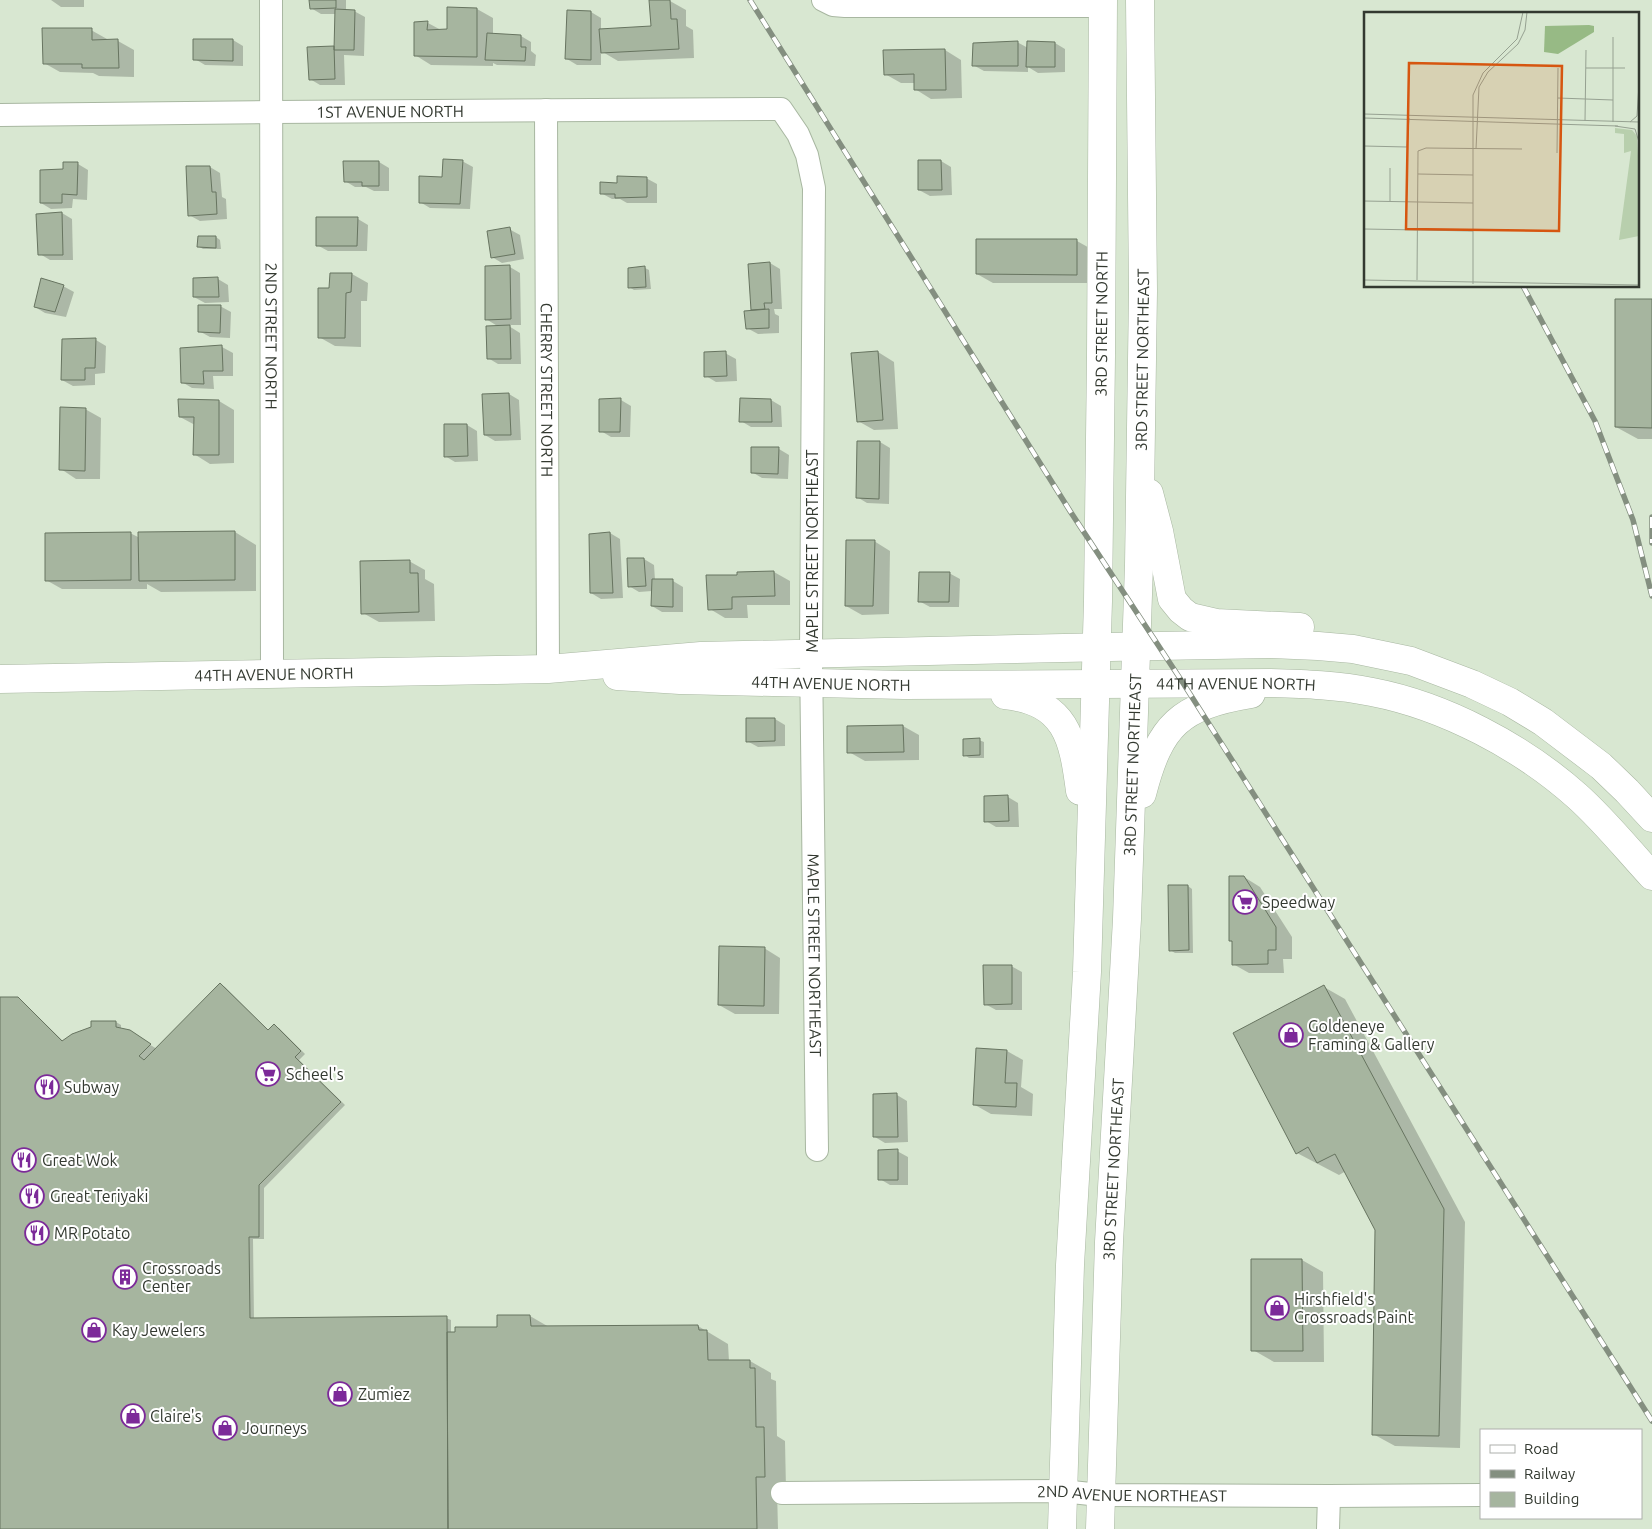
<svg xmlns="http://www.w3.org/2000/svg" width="1652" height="1529" font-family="Ubuntu,sans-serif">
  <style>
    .shadow { fill: #0003 }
    .building { fill: #a6b59f; stroke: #677460 }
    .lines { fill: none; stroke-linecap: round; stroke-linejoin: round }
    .minor-casing { stroke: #a8b7a1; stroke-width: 24 }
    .major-casing { stroke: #a8b7a1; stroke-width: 29 }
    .minor { stroke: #fff; stroke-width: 22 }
    .major { stroke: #fff; stroke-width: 28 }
    .rail-casing { stroke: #848f80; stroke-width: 5.5 }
    .rail { stroke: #fff; stroke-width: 4; stroke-dasharray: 11; stroke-linecap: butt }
    .labels { text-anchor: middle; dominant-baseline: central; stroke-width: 4; stroke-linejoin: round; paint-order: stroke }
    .street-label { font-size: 16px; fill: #333930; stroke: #fff }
    .poi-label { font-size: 16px; fill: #333930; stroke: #fff; text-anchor: start }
    .inset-road { fill: none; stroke: #96a191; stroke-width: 1 }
    .view { fill: #d65610; fill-opacity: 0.15; stroke: #d65610; stroke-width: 2.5 }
    .inset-edge { fill: none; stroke: #333930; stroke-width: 2.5 }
  </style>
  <rect width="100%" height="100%" fill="#d8e7d1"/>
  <path class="shadow" d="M 51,0 L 84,0 L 84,7 L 61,7 Z
    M 310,0 L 346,0 L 346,11 L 354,11 L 365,17 L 364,56 L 344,55 L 345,85 L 320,85 L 310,79 L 308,48 L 336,47 L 336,14 L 321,14 L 311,8 Z
    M 670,1 L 686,10 L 686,26 L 693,30 L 694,58 L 618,61 L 601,51 L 601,65 L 577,65 L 567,59 L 591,12 L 601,18 L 601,30 L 652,27 Z
    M 477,9 L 493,18 L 493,35 L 521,36 L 531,42 L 531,51 L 536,55 L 535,66 L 497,65 L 493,63 L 493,66 L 431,65 L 415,55 L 428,23 L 441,30 L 448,30 Z
    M 91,30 L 107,39 L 107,41 L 118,41 L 134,50 L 134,77 L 99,76 L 93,73 L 60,72 L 44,63 Z
    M 233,40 L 243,46 L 243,66 L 205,65 L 195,59 Z
    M 1017,42 L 1028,48 L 1028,42 L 1055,43 L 1065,49 L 1065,72 L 1038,73 L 1028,67 L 1028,72 L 984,71 L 973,65 Z
    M 945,50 L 961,60 L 962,98 L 931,99 L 915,89 L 915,83 L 901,83 L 885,74 Z
    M 462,161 L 473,167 L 470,209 L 430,208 L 420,202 Z
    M 941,161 L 951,167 L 952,195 L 930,196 L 919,190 L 919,162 Z
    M 379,162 L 389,168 L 389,191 L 374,191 L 366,187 L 355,187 L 345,181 Z
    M 78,164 L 88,170 L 87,200 L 73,199 L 72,208 L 51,209 L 41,203 L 64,171 Z
    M 210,167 L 220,173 L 222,197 L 226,199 L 227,219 L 200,221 L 189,215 Z
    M 646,178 L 657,184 L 657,203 L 627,203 L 620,199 L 612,199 L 601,193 Z
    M 62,213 L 72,219 L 73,260 L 50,260 L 40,254 Z
    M 358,219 L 368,225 L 367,251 L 328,251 L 317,245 Z
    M 509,229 L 520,235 L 524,259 L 502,263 L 492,257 Z
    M 216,237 L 220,240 L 221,249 L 203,249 L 198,246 Z
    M 1077,241 L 1093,250 L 1092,283 L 993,283 L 977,274 Z
    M 770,263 L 780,269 L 782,309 L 774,309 L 775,314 L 779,316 L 779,333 L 758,334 L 747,328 L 752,312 L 749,265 Z
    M 510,267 L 520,273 L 521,325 L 507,325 L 520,333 L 521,364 L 498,364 L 488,358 L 499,327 L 486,319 Z
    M 645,268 L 649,270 L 651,289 L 634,290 L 629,287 Z
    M 352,274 L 368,283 L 367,301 L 361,301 L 361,347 L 335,346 L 319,337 L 331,289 Z
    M 218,279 L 228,285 L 229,302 L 205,303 L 194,297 Z
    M 63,286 L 74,292 L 66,317 L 45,313 L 35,307 Z
    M 1652,301 L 1652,439 L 1638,439 L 1616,427 Z
    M 220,306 L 231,312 L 230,338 L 210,337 L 199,331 Z
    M 96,340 L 106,346 L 105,373 L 95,374 L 95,385 L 73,386 L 62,380 Z
    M 205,347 L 222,347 L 233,353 L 233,376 L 213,376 L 214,389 L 192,388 L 182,382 Z
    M 878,352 L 894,362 L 898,429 L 874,430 L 858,421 Z
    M 725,353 L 736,359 L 737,381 L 716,382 L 706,376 Z
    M 509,394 L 519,400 L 521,440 L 495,441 L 485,435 Z
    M 621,400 L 631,406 L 630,437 L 611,437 L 601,431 Z
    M 771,400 L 781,406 L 782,427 L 751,427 L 741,421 Z
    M 219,401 L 234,410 L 234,463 L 210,464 L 194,454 L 195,425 L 180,417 Z
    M 85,409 L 101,418 L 100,479 L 76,479 L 61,469 Z
    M 467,425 L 477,431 L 478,461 L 455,462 L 445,456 Z
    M 880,442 L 890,448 L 889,504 L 867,503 L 857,497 Z
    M 779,449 L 789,455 L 788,479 L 762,478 L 752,472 Z
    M 235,532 L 256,545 L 256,591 L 161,592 L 147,584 L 147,589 L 62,589 L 46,580 L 130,533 L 140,538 Z
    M 610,533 L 620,539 L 623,598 L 601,599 L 591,593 Z
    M 874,541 L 890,551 L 889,614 L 862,615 L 846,606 Z
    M 644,559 L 654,565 L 655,580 L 673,581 L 683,587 L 683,612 L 662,612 L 652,606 L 652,591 L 639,592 L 629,586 Z
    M 409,561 L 425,570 L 425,579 L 434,584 L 435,621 L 379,622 L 363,613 Z
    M 774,572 L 790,581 L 790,605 L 747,605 L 748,618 L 725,618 L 710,609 L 739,576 Z
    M 949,573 L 960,579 L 959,607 L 930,607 L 919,601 Z
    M 775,719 L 785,725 L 785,746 L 758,747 L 747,741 Z
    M 903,726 L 919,735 L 919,760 L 865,761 L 849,752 Z
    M 979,740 L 984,742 L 984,758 L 969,758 L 965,755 Z
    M 1008,797 L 1018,803 L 1019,827 L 996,827 L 986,821 Z
    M 1244,877 L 1260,887 L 1292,937 L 1292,959 L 1283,959 L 1284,973 L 1249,973 L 1233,964 L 1233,942 L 1230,941 Z
    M 1188,886 L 1192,889 L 1193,953 L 1175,953 L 1170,950 Z
    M 764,948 L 780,958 L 779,1014 L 735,1014 L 719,1005 Z
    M 1011,966 L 1022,972 L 1022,1010 L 996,1010 L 985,1004 Z
    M 220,984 L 225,987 L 269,1031 L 274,1026 L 279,1028 L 305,1054 L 299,1060 L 345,1105 L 264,1188 L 264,1239 L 253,1239 L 254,1319 L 446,1318 L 451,1320 L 451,1334 L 498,1328 L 498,1317 L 530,1316 L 549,1327 L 698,1326 L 728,1344 L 729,1361 L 750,1361 L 771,1373 L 771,1379 L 776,1381 L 777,1436 L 785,1441 L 786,1489 L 777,1489 L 778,1529 L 0,1529 L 0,999 L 18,999 L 23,1002 L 63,1041 L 116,1022 L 121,1025 L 121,1029 L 129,1032 L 157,1049 Z
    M 1324,987 L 1345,999 L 1465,1222 L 1460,1448 L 1395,1446 L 1373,1434 L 1376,1229 L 1346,1171 L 1339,1175 L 1297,1153 Z
    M 1007,1051 L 1023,1060 L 1021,1087 L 1033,1094 L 1032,1116 L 991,1114 L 975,1105 Z
    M 874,1095 L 897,1095 L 907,1101 L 908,1142 L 885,1143 L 875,1137 Z
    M 897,1151 L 908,1157 L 908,1185 L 890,1185 L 880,1179 Z
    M 1252,1260 L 1302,1260 L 1323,1272 L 1324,1362 L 1274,1362 L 1253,1350 Z"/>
  <path class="building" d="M 309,0 L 336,0 L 336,8 L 310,9 Z
    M 649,0 L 670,0 L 671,19 L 677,19 L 679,49 L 601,53 L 599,29 L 651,26 Z
    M 447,7 L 477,8 L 477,57 L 414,56 L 414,22 L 428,21 L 427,30 L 447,29 Z
    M 335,9 L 355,10 L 354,50 L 334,50 Z
    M 567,10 L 591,11 L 591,60 L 565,59 Z
    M 42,28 L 92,28 L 92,40 L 118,39 L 119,68 L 82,68 L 82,64 L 43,64 Z
    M 487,33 L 521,35 L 521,47 L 526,47 L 525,61 L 485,60 Z
    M 193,39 L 233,39 L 233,61 L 193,60 Z
    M 1018,41 L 1018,66 L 972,66 L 973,43 Z
    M 1027,41 L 1055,42 L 1055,67 L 1026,67 Z
    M 334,46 L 335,79 L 309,80 L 307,47 Z
    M 945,49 L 946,90 L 914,90 L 914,74 L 884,75 L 883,50 Z
    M 443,159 L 463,160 L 460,204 L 419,203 L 419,176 L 442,177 Z
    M 918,160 L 941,160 L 942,190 L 918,190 Z
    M 343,161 L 379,161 L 379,186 L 362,186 L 362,182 L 344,182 Z
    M 63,162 L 78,162 L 77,195 L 62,194 L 62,203 L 40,203 L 40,170 L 63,169 Z
    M 186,166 L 210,166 L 212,192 L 216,192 L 217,214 L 188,216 Z
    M 617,176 L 647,177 L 647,197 L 615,198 L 615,194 L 600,194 L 600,182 L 617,183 Z
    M 62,212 L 63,255 L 38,255 L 36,214 Z
    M 316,217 L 358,217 L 357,246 L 316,246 Z
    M 510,227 L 515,254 L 491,258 L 487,231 Z
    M 198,236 L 216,236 L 216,248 L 197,247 Z
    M 976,239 L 1077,239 L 1077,275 L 976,274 Z
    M 770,262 L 772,303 L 764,303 L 765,309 L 751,310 L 748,264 Z
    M 510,265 L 511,319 L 485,320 L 485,266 Z
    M 645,266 L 646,287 L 628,288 L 628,268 Z
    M 330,273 L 352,273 L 351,292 L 346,293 L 345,338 L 318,338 L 318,288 L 329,288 Z
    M 218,277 L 219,297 L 193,297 L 193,278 Z
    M 41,278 L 64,285 L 55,312 L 34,307 Z
    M 1615,299 L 1652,299 L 1652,428 L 1615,427 Z
    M 198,305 L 221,305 L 220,333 L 198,332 Z
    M 769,309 L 769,328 L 746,329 L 744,311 Z
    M 510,325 L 511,359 L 487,359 L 486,326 Z
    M 96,338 L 95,368 L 85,368 L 85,380 L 61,380 L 62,339 Z
    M 222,345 L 223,371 L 203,371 L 204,384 L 181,383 L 180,348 Z
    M 726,351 L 727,376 L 704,377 L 704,352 Z
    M 878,351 L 883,420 L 857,422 L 851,353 Z
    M 509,393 L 511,435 L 484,435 L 482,394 Z
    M 621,398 L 620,432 L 599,432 L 599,399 Z
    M 740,398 L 771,399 L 772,422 L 739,422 Z
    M 178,399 L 219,400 L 219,455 L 193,455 L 194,417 L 179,417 Z
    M 60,407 L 86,408 L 85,471 L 59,470 Z
    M 444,424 L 467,424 L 468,456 L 444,457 Z
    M 857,441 L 880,441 L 879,499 L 856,498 Z
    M 751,447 L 779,447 L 778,474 L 751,473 Z
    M 235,531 L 235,580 L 139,581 L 138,532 Z
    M 131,532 L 131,580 L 45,581 L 45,533 Z
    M 610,532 L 613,593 L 590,593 L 589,534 Z
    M 846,540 L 875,540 L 873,606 L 845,606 Z
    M 627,558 L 644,558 L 646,586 L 628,587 Z
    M 410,560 L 410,573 L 418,573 L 419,612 L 361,614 L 360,561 Z
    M 774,571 L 775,596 L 732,597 L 732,609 L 708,610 L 706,575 L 737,575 L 737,572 Z
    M 919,572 L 950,572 L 949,602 L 918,602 Z
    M 652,579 L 673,579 L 673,607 L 651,606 Z
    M 746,718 L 775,718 L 775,741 L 746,742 Z
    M 903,725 L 904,752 L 847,753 L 847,726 Z
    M 980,738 L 980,755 L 963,756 L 963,739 Z
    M 1008,795 L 1009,821 L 984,822 L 984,796 Z
    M 1229,876 L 1244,876 L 1276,927 L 1276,950 L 1268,950 L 1268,964 L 1232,965 L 1232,941 L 1229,941 Z
    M 1168,885 L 1188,885 L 1189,950 L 1169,951 Z
    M 719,946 L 765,947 L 764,1006 L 718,1005 Z
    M 983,965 L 1012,965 L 1012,1004 L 984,1005 Z
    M 220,983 L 268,1030 L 274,1024 L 301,1051 L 295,1057 L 341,1102 L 259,1185 L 259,1237 L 249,1237 L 250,1318 L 447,1316 L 448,1529 L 0,1529 L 0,997 L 18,997 L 62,1041 L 72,1034 L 91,1027 L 91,1021 L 116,1021 L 116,1027 L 130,1030 L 151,1044 L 139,1056 L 144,1060 Z
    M 1324,985 L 1444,1209 L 1439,1436 L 1372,1435 L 1375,1230 L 1335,1154 L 1317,1163 L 1308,1147 L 1296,1154 L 1233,1033 Z
    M 976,1048 L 1007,1050 L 1005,1083 L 1017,1083 L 1016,1107 L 973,1105 Z
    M 897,1093 L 898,1137 L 873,1137 L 873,1094 Z
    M 898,1149 L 898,1180 L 878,1180 L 878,1150 Z
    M 1251,1259 L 1302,1259 L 1303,1351 L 1251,1351 Z
    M 497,1315 L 530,1315 L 531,1326 L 698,1325 L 699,1330 L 707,1330 L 708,1360 L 750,1360 L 750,1368 L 755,1368 L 756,1427 L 764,1427 L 765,1477 L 756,1477 L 757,1529 L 448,1529 L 447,1332 L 455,1332 L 455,1327 L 497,1327 Z"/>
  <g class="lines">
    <g class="minor-casing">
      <g id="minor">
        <path id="s1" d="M 271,0 L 272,674"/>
        <path d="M 823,0 L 833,5 L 845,6 L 1103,6"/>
        <path id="s2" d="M 546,110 L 548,669"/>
        <path id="s3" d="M 0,115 L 273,112 L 781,109 L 798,134 L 807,155 L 814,188 L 811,654 L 817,1150"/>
        <path id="s4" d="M 782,1493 L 1062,1491 L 1100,1495 L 1329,1496 L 1481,1495"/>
        <path d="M 1328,1529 L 1329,1496"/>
      </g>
    </g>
    <g class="major-casing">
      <g id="major">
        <path d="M 1149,493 L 1159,531 L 1172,599 L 1181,610 L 1190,617 L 1216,623 L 1300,627"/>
        <path id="s5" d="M 617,676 L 680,680 L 904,685 L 1270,683 C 1305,684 1338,685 1372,692 C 1445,706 1522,747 1577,796 C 1604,820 1627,849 1652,876"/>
        <path id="s6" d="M 0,679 L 548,669 L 701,656 L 1158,646 L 1271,644 L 1318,646 L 1353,649 L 1411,661 L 1472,684 L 1510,702 L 1543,722 L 1601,766 L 1627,791 L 1652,818"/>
        <path d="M 1005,695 C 1066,702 1073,737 1080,791"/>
        <path d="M 1142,794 C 1160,724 1180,706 1251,694"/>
        <path id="s7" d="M 1062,1529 L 1070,1265 L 1087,972 L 1098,601 L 1101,356 L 1103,0"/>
        <path id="s8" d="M 1100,1529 L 1109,1242 L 1127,919 L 1139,565 L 1143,291 L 1140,0"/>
      </g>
    </g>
    <use href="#minor" class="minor"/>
    <use href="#major" class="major"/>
    <g class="rail-casing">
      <path id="rail" d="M 750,0 L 1070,511 L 1183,683 L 1652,1421
        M 1523,286 L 1595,421 L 1633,520 L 1652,596
        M 1652,517 L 1652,543"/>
    </g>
    <use href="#rail" class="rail"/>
  </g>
  <defs>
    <g id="supermarket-ring" transform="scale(1.25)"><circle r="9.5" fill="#fff" stroke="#7c2a99" stroke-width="1.5"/><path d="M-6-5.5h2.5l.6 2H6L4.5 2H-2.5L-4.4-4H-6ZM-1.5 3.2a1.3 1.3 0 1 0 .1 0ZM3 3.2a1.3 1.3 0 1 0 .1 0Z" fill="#7c2a99"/></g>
    <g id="shop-ring" transform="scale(1.25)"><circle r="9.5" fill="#fff" stroke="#7c2a99" stroke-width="1.5"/><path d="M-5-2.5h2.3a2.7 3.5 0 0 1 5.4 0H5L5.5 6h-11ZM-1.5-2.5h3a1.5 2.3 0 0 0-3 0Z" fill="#7c2a99"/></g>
    <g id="restaurant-ring" transform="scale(1.25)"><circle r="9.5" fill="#fff" stroke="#7c2a99" stroke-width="1.5"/><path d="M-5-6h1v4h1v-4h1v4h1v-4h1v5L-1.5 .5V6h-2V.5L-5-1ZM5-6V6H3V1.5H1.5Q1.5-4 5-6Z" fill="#7c2a99"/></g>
    <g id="building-ring" transform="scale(1.25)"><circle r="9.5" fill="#fff" stroke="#7c2a99" stroke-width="1.5"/><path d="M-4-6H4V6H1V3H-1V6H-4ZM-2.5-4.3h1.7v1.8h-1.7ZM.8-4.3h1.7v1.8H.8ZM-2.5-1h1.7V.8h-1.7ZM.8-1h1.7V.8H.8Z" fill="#7c2a99"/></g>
  </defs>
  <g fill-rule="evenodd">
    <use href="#supermarket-ring" x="1245" y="902"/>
    <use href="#shop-ring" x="1291" y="1035"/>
    <use href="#supermarket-ring" x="268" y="1074"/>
    <use href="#restaurant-ring" x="47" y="1087"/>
    <use href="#restaurant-ring" x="24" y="1160"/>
    <use href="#restaurant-ring" x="32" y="1196"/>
    <use href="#restaurant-ring" x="37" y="1233"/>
    <use href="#building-ring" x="125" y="1277"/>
    <use href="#shop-ring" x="1277" y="1308"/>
    <use href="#shop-ring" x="94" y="1330"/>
    <use href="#shop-ring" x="340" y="1394"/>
    <use href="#shop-ring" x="133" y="1416"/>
    <use href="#shop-ring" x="225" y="1428"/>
  </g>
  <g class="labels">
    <g class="street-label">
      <text stroke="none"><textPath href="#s3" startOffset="390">1ST AVENUE NORTH</textPath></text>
      <text stroke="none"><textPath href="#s7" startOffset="1206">3RD STREET NORTH</textPath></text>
      <text stroke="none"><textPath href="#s1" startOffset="336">2ND STREET NORTH</textPath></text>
      <text stroke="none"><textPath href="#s8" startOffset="1170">3RD STREET NORTHEAST</textPath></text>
      <text stroke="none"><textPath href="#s2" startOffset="280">CHERRY STREET NORTH</textPath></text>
      <text transform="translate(812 551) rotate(-90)">MAPLE STREET NORTHEAST</text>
      <text stroke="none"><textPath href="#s6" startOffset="274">44TH AVENUE NORTH</textPath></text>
      <text stroke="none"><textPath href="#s5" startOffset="214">44TH AVENUE NORTH</textPath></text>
      <text stroke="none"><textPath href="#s5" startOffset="619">44TH AVENUE NORTH</textPath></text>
      <text stroke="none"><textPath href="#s8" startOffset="765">3RD STREET NORTHEAST</textPath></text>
      <text stroke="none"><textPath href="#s3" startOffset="1635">MAPLE STREET NORTHEAST</textPath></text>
      <text stroke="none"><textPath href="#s8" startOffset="360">3RD STREET NORTHEAST</textPath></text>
      <text stroke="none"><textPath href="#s4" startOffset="350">2ND AVENUE NORTHEAST</textPath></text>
    </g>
    <g class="poi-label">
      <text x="1262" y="902">Speedway</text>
      <text x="1308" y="1026">Goldeneye<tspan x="1308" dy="18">Framing &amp; Gallery</tspan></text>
      <text x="286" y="1074">Scheel's</text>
      <text x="64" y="1087">Subway</text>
      <text x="42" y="1160">Great Wok</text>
      <text x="50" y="1196">Great Teriyaki</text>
      <text x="54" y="1233">MR Potato</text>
      <text x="142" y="1268">Crossroads<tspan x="142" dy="18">Center</tspan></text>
      <text x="1294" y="1299">Hirshfield's<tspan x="1294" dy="18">Crossroads Paint</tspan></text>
      <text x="112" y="1330">Kay Jewelers</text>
      <text x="358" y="1394">Zumiez</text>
      <text x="150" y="1416">Claire's</text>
      <text x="242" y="1428">Journeys</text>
    </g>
  </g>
  <g transform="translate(1364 12)">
    <rect width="275" height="275" fill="#d8e7d1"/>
    <path d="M 251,116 L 268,118 L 273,124 L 275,164 L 275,224 L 255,228 L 267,139 L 260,141 L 260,122 L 251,121 Z" fill="#b8cfad"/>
    <path d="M 225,13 L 230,14 L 230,20 L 194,42 L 180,40 L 181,14 Z" fill="#97ba85"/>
    <path class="inset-road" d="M 222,56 L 261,56M 194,86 L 249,88M 0,102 L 275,110M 0,106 L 254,114M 221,109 L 222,38M 249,110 L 249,25M 266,110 L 273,104 L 275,72M 251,114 L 271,117 L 275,130M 0,134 L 43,135 L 45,106M 112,137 L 115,75 L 124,60 L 154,32 L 161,18 L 163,0M 193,141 L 194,56M 54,162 L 109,163M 0,189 L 109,191M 26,189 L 26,156M 0,217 L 109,219M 0,268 L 275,273M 53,268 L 54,139 L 62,136 L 158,137M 109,272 L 109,83 L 119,61 L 153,27 L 159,0"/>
    <path class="view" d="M 45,51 L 198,54 L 195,219 L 42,217 Z"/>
    <rect width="275" height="275" class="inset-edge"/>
  </g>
  <rect x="1480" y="1429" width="162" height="90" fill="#ffffff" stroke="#adb0ac"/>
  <rect x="1490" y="1445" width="25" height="8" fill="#ffffff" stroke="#adb0ac"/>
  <text x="1524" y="1454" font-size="15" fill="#333930">Road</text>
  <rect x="1490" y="1470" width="25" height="8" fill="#848f80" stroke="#adb0ac"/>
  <text x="1524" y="1479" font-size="15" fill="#333930">Railway</text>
  <rect x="1490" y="1492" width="25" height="15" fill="#a6b59f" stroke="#adb0ac"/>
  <text x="1524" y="1504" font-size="15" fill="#333930">Building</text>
</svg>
